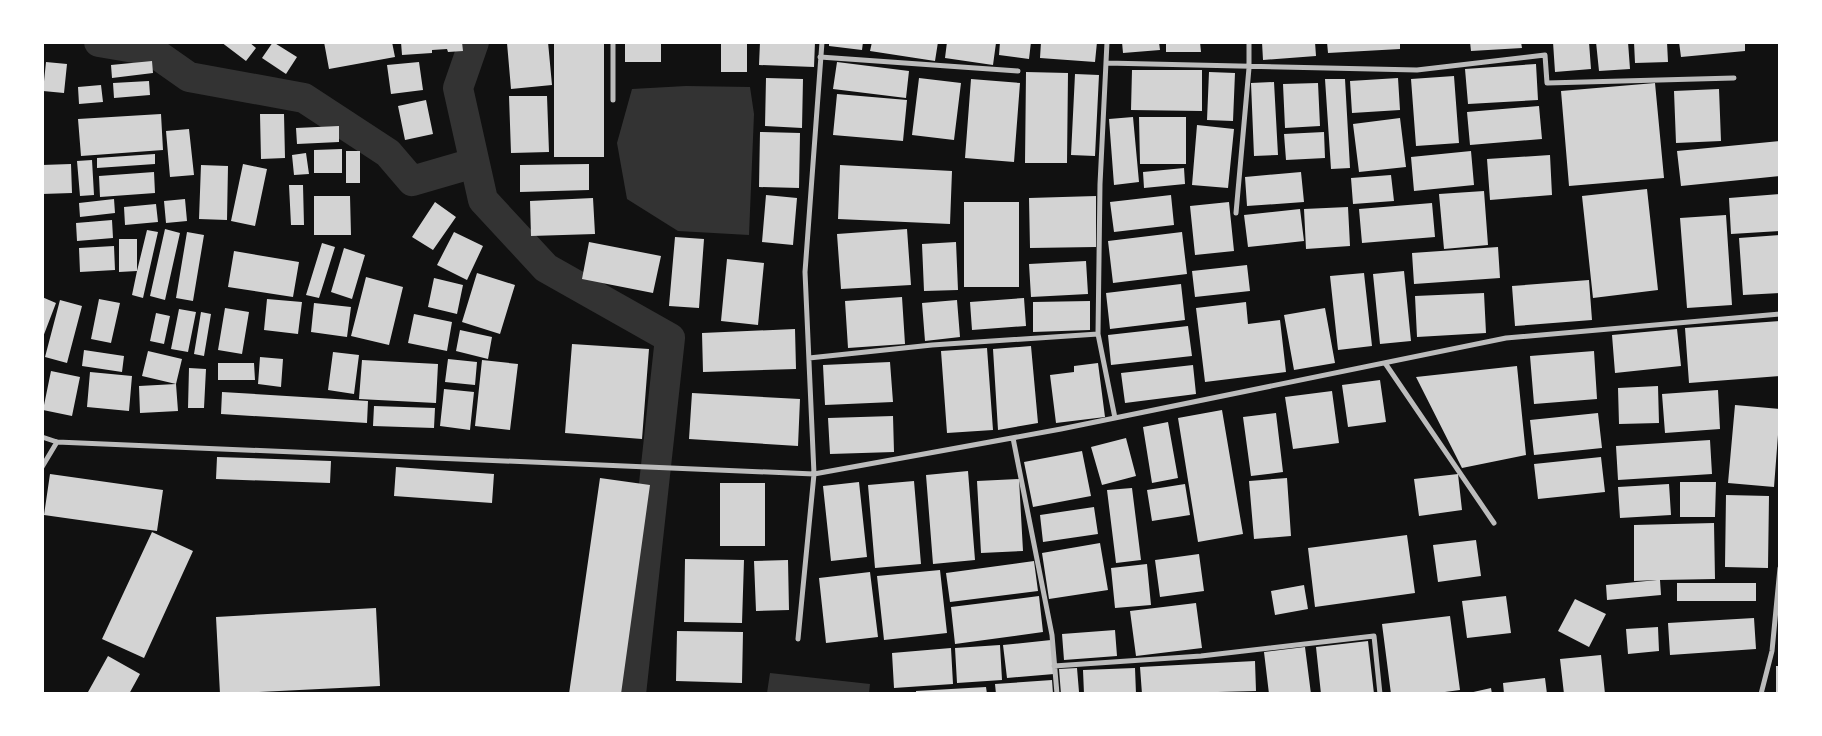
<svg xmlns="http://www.w3.org/2000/svg" width="1822" height="736" font-family="'Asap Condensed',sans-serif">
  <style>
    .water { fill: #333 }
    .lines { fill: none; stroke-linecap: round; stroke-linejoin: round }
    .canal { stroke: #333; stroke-width: 30 }
    .building { fill: #d3d3d3 }
    .minor { stroke: #bcbcbc; stroke-width: 5 }
  </style>
  <rect width="100%" height="100%" fill="#111"/>
  <path class="water" d="M 686,86 L 750,87 L 754,114 L 749,235 L 678,231 L 627,199 L 617,143 L 632,89 Z
    M 770,673 L 870,684 L 869,693 L 767,693 Z"/>
  <g class="lines">
    <path class="canal" d="M 99,42 L 152,51 L 189,77 L 304,98 L 388,153 L 412,181 L 474,163
      M 474,42 L 458,88 L 483,200 L 546,268 L 670,338 L 631,694"/>
  </g>
  <path class="building" d="M 221,42 L 249,42 L 256,48 L 246,61 Z
    M 273,42 L 297,57 L 286,74 L 262,58 Z
    M 324,42 L 392,42 L 395,57 L 329,69 Z
    M 401,42 L 462,42 L 463,51 L 448,52 L 447,49 L 432,50 L 432,53 L 402,55 Z
    M 548,42 L 552,85 L 511,89 L 507,43 Z
    M 554,42 L 604,42 L 604,157 L 554,157 Z
    M 625,42 L 661,42 L 661,62 L 625,62 Z
    M 721,42 L 747,42 L 747,72 L 721,72 Z
    M 760,42 L 815,42 L 814,67 L 759,65 Z
    M 829,42 L 863,42 L 862,50 L 829,46 Z
    M 872,42 L 938,42 L 935,61 L 870,51 Z
    M 947,42 L 996,43 L 993,65 L 945,58 Z
    M 1000,42 L 1031,42 L 1029,59 L 999,55 Z
    M 1041,42 L 1097,42 L 1095,62 L 1040,58 Z
    M 1122,42 L 1159,42 L 1160,50 L 1123,53 Z
    M 1166,42 L 1200,42 L 1201,52 L 1166,52 Z
    M 1262,42 L 1315,42 L 1316,56 L 1263,60 Z
    M 1327,42 L 1400,42 L 1400,49 L 1328,53 Z
    M 1470,42 L 1521,42 L 1522,48 L 1471,51 Z
    M 1553,42 L 1589,42 L 1591,69 L 1555,72 Z
    M 1596,42 L 1628,42 L 1630,69 L 1599,71 Z
    M 1634,42 L 1667,42 L 1668,62 L 1635,63 Z
    M 1679,42 L 1745,42 L 1745,51 L 1681,57 Z
    M 152,61 L 153,73 L 112,78 L 111,65 Z
    M 46,62 L 67,64 L 64,93 L 43,91 Z
    M 419,62 L 423,90 L 391,94 L 387,65 Z
    M 837,62 L 909,71 L 906,98 L 833,89 Z
    M 1536,64 L 1538,100 L 1468,104 L 1465,69 Z
    M 1132,70 L 1202,70 L 1202,111 L 1131,110 Z
    M 1026,72 L 1068,73 L 1067,163 L 1025,163 Z
    M 1209,72 L 1235,73 L 1233,121 L 1207,120 Z
    M 1075,74 L 1099,75 L 1095,156 L 1071,155 Z
    M 1454,76 L 1459,143 L 1416,146 L 1411,79 Z
    M 766,78 L 803,79 L 802,128 L 765,126 Z
    M 919,78 L 961,83 L 954,140 L 912,135 Z
    M 1398,78 L 1400,110 L 1352,113 L 1350,81 Z
    M 971,79 L 1020,83 L 1014,162 L 965,158 Z
    M 1325,79 L 1345,79 L 1350,168 L 1331,169 Z
    M 149,81 L 150,95 L 114,98 L 113,83 Z
    M 1274,82 L 1278,155 L 1254,156 L 1251,83 Z
    M 1318,83 L 1320,126 L 1285,128 L 1283,84 Z
    M 1655,83 L 1664,178 L 1569,186 L 1561,91 Z
    M 101,85 L 103,102 L 79,104 L 78,87 Z
    M 1719,89 L 1721,141 L 1676,143 L 1674,91 Z
    M 837,94 L 907,100 L 903,141 L 833,135 Z
    M 509,96 L 547,96 L 549,152 L 511,153 Z
    M 426,100 L 433,134 L 405,140 L 398,106 Z
    M 1539,106 L 1542,139 L 1470,145 L 1467,112 Z
    M 161,114 L 163,150 L 81,156 L 78,119 Z
    M 260,114 L 284,114 L 285,158 L 261,159 Z
    M 1133,117 L 1139,182 L 1114,185 L 1109,119 Z
    M 1139,117 L 1186,117 L 1186,164 L 1140,164 Z
    M 1400,118 L 1406,167 L 1359,172 L 1353,124 Z
    M 1197,125 L 1234,129 L 1228,188 L 1192,185 Z
    M 339,126 L 339,142 L 297,144 L 296,128 Z
    M 189,129 L 194,175 L 170,177 L 166,131 Z
    M 760,132 L 800,133 L 799,188 L 759,187 Z
    M 1324,132 L 1325,158 L 1286,160 L 1284,134 Z
    M 1780,141 L 1780,176 L 1681,186 L 1677,151 Z
    M 342,149 L 342,173 L 314,173 L 314,150 Z
    M 346,151 L 360,151 L 360,183 L 346,183 Z
    M 1471,151 L 1474,185 L 1414,191 L 1411,157 Z
    M 306,153 L 309,174 L 294,175 L 292,155 Z
    M 155,154 L 155,164 L 97,168 L 97,158 Z
    M 1550,155 L 1552,195 L 1490,200 L 1487,159 Z
    M 92,160 L 94,195 L 80,196 L 77,161 Z
    M 71,164 L 72,193 L 42,194 L 42,165 Z
    M 243,164 L 267,169 L 255,226 L 231,221 Z
    M 589,164 L 589,190 L 520,192 L 520,165 Z
    M 201,165 L 228,166 L 227,220 L 199,219 Z
    M 840,165 L 952,171 L 950,224 L 838,219 Z
    M 1184,168 L 1185,184 L 1144,188 L 1143,172 Z
    M 154,172 L 155,193 L 100,197 L 99,176 Z
    M 1301,172 L 1304,202 L 1247,206 L 1245,177 Z
    M 1391,175 L 1394,201 L 1353,204 L 1351,178 Z
    M 289,185 L 303,185 L 304,225 L 291,225 Z
    M 1647,189 L 1658,290 L 1593,298 L 1582,196 Z
    M 1484,191 L 1488,245 L 1444,249 L 1439,194 Z
    M 1780,194 L 1780,231 L 1731,234 L 1729,198 Z
    M 766,195 L 797,198 L 793,245 L 762,242 Z
    M 1171,195 L 1174,225 L 1114,232 L 1110,202 Z
    M 314,196 L 350,196 L 351,235 L 314,235 Z
    M 1096,196 L 1096,247 L 1030,248 L 1029,198 Z
    M 593,198 L 595,234 L 531,236 L 530,201 Z
    M 114,199 L 115,213 L 80,217 L 79,203 Z
    M 185,199 L 187,221 L 166,223 L 164,201 Z
    M 435,202 L 456,217 L 433,250 L 412,237 Z
    M 964,202 L 1019,202 L 1019,287 L 964,287 Z
    M 1229,202 L 1234,251 L 1195,255 L 1190,206 Z
    M 1432,203 L 1435,237 L 1362,243 L 1359,209 Z
    M 156,204 L 158,222 L 125,225 L 124,207 Z
    M 1348,207 L 1350,246 L 1306,249 L 1304,209 Z
    M 1300,209 L 1304,241 L 1248,247 L 1244,215 Z
    M 1726,215 L 1732,305 L 1687,308 L 1680,218 Z
    M 112,220 L 113,238 L 77,241 L 76,223 Z
    M 165,229 L 180,233 L 165,300 L 150,296 Z
    M 907,229 L 911,285 L 841,289 L 837,234 Z
    M 147,230 L 158,232 L 143,298 L 132,295 L 137,271 L 119,272 L 119,239 L 137,239 L 137,271 Z
    M 187,232 L 204,235 L 193,301 L 176,298 Z
    M 454,232 L 483,246 L 467,280 L 437,265 Z
    M 1182,232 L 1187,274 L 1113,283 L 1108,241 Z
    M 1780,235 L 1780,293 L 1743,295 L 1739,238 Z
    M 675,237 L 704,239 L 699,308 L 669,306 Z
    M 589,242 L 661,256 L 653,293 L 582,279 Z
    M 956,242 L 958,290 L 924,291 L 922,244 Z
    M 322,243 L 335,247 L 319,298 L 306,295 Z
    M 114,246 L 115,270 L 80,272 L 79,248 Z
    M 1498,247 L 1500,278 L 1414,284 L 1412,253 Z
    M 344,248 L 365,255 L 352,299 L 331,292 Z
    M 234,251 L 299,262 L 293,297 L 228,287 Z
    M 727,259 L 764,263 L 758,325 L 721,321 Z
    M 1086,261 L 1088,294 L 1031,297 L 1029,264 Z
    M 1247,265 L 1250,291 L 1195,297 L 1192,271 Z
    M 1404,271 L 1411,341 L 1380,344 L 1373,274 Z
    M 477,273 L 515,285 L 500,334 L 462,322 Z
    M 1364,273 L 1372,346 L 1338,350 L 1330,276 Z
    M 366,277 L 403,287 L 389,345 L 351,336 Z
    M 434,278 L 463,285 L 457,314 L 428,307 Z
    M 1589,280 L 1592,320 L 1515,326 L 1512,286 Z
    M 1181,284 L 1185,320 L 1110,329 L 1106,293 Z
    M 1484,293 L 1486,333 L 1417,337 L 1415,296 Z
    M 42,297 L 56,303 L 43,337 L 42,337 Z
    M 902,297 L 905,344 L 848,348 L 845,301 Z
    M 1024,298 L 1026,326 L 972,330 L 970,302 Z
    M 99,299 L 120,303 L 111,343 L 91,339 Z
    M 267,299 L 302,302 L 298,334 L 264,330 Z
    M 60,300 L 82,306 L 67,363 L 45,357 Z
    M 957,300 L 960,337 L 925,341 L 922,303 Z
    M 1090,301 L 1090,330 L 1033,332 L 1033,302 Z
    M 1246,302 L 1248,324 L 1280,320 L 1286,372 L 1205,382 L 1196,308 Z
    M 314,303 L 351,307 L 347,337 L 311,332 Z
    M 225,308 L 249,312 L 242,354 L 218,350 Z
    M 1325,308 L 1335,363 L 1294,370 L 1284,315 Z
    M 179,309 L 196,312 L 188,352 L 171,349 Z
    M 201,312 L 211,314 L 204,356 L 194,354 Z
    M 156,313 L 170,316 L 164,344 L 150,341 Z
    M 414,314 L 452,322 L 447,351 L 408,343 Z
    M 1780,321 L 1780,376 L 1689,383 L 1685,328 Z
    M 1188,326 L 1192,356 L 1111,365 L 1108,335 Z
    M 795,329 L 796,369 L 703,372 L 702,333 Z
    M 1677,329 L 1681,366 L 1615,373 L 1612,335 Z
    M 460,330 L 492,337 L 488,359 L 456,351 Z
    M 572,344 L 649,349 L 642,439 L 565,433 Z
    M 1031,346 L 1038,423 L 998,430 L 993,349 Z
    M 987,348 L 993,430 L 947,433 L 941,351 Z
    M 84,350 L 124,356 L 122,372 L 82,366 Z
    M 148,351 L 182,359 L 176,384 L 178,411 L 140,413 L 139,386 L 176,384 L 142,376 Z
    M 1594,351 L 1597,399 L 1534,404 L 1530,356 Z
    M 333,352 L 359,355 L 354,394 L 328,390 Z
    M 260,357 L 283,359 L 281,387 L 258,384 Z
    M 448,359 L 477,362 L 475,385 L 445,382 Z
    M 362,360 L 438,364 L 436,403 L 359,399 Z
    M 482,360 L 518,364 L 510,430 L 475,426 Z
    M 890,362 L 893,402 L 825,405 L 823,365 Z
    M 218,363 L 254,363 L 255,380 L 218,380 Z
    M 1098,363 L 1105,417 L 1056,423 L 1050,375 L 1074,372 L 1074,366 Z
    M 1193,365 L 1196,394 L 1125,403 L 1121,373 Z
    M 1517,366 L 1526,455 L 1462,468 L 1416,377 Z
    M 189,368 L 206,369 L 204,408 L 188,408 Z
    M 51,371 L 80,377 L 72,416 L 43,410 Z
    M 90,372 L 132,376 L 129,411 L 87,407 Z
    M 1380,380 L 1386,422 L 1348,427 L 1342,385 Z
    M 1658,386 L 1659,423 L 1619,424 L 1618,388 Z
    M 444,389 L 474,392 L 470,430 L 440,426 Z
    M 1718,390 L 1720,429 L 1665,433 L 1662,394 Z
    M 1332,391 L 1339,443 L 1293,449 L 1285,397 Z
    M 222,392 L 368,401 L 367,423 L 221,414 Z
    M 692,393 L 800,399 L 798,446 L 689,439 Z
    M 1735,405 L 1780,409 L 1774,487 L 1728,483 Z
    M 374,406 L 435,408 L 434,428 L 373,426 Z
    M 1222,410 L 1243,534 L 1198,542 L 1178,418 Z
    M 1276,413 L 1283,472 L 1251,476 L 1243,417 Z
    M 1598,413 L 1602,448 L 1534,455 L 1530,420 Z
    M 893,416 L 894,452 L 830,454 L 828,418 Z
    M 1168,422 L 1178,478 L 1152,483 L 1143,427 Z
    M 1126,438 L 1136,476 L 1102,485 L 1091,447 Z
    M 1710,440 L 1712,474 L 1618,480 L 1616,446 Z
    M 1082,451 L 1091,496 L 1033,507 L 1024,462 Z
    M 217,457 L 331,461 L 330,483 L 216,479 Z
    M 1601,457 L 1605,492 L 1538,499 L 1534,464 Z
    M 396,467 L 494,474 L 492,503 L 394,496 Z
    M 968,471 L 975,560 L 933,564 L 926,475 Z
    M 50,474 L 163,490 L 157,531 L 44,515 Z
    M 1458,474 L 1462,510 L 1419,516 L 1414,479 Z
    M 600,478 L 650,485 L 621,694 L 569,694 Z
    M 1287,478 L 1291,536 L 1254,539 L 1249,481 Z
    M 1019,479 L 1023,551 L 981,553 L 977,481 Z
    M 914,481 L 921,564 L 875,568 L 868,485 Z
    M 859,482 L 867,557 L 831,561 L 823,486 Z
    M 1680,482 L 1716,482 L 1715,517 L 1680,517 Z
    M 720,483 L 765,483 L 765,546 L 720,546 Z
    M 1185,484 L 1190,515 L 1152,521 L 1147,490 Z
    M 1669,484 L 1671,515 L 1620,518 L 1618,487 Z
    M 1132,488 L 1141,560 L 1116,563 L 1107,490 Z
    M 1726,495 L 1769,496 L 1768,568 L 1725,567 Z
    M 1094,507 L 1098,534 L 1043,542 L 1040,515 Z
    M 1714,523 L 1715,579 L 1660,580 L 1661,595 L 1607,600 L 1606,585 L 1657,580 L 1634,581 L 1634,525 Z
    M 152,532 L 193,551 L 144,658 L 102,639 Z
    M 1407,535 L 1415,593 L 1315,607 L 1308,548 Z
    M 1476,540 L 1481,576 L 1438,582 L 1433,545 Z
    M 1100,543 L 1108,590 L 1049,599 L 1042,553 Z
    M 1199,554 L 1204,591 L 1160,597 L 1155,560 Z
    M 685,559 L 744,560 L 742,623 L 684,622 Z
    M 788,560 L 789,610 L 756,611 L 754,561 Z
    M 1034,561 L 1038,591 L 950,602 L 946,573 Z
    M 1147,564 L 1151,605 L 1115,608 L 1111,568 Z
    M 940,570 L 947,633 L 884,640 L 877,576 Z
    M 870,572 L 878,637 L 826,643 L 819,578 Z
    M 1677,583 L 1756,583 L 1756,601 L 1677,601 Z
    M 1304,585 L 1308,609 L 1275,615 L 1271,591 Z
    M 1039,596 L 1043,632 L 955,644 L 951,607 Z
    M 1506,596 L 1511,633 L 1467,638 L 1462,601 Z
    M 1575,599 L 1606,614 L 1589,647 L 1558,631 Z
    M 1196,603 L 1202,648 L 1136,656 L 1130,611 Z
    M 376,608 L 380,686 L 220,694 L 216,617 Z
    M 1450,616 L 1460,690 L 1430,694 L 1391,694 L 1382,624 Z
    M 1754,618 L 1756,649 L 1670,655 L 1668,623 Z
    M 1658,627 L 1659,651 L 1628,654 L 1626,629 Z
    M 1115,630 L 1117,656 L 1064,660 L 1062,634 Z
    M 677,631 L 743,632 L 742,683 L 676,681 Z
    M 1051,640 L 1054,674 L 1007,678 L 1003,645 Z
    M 1368,641 L 1374,694 L 1321,694 L 1316,647 Z
    M 1000,645 L 1002,680 L 957,683 L 955,648 Z
    M 1305,647 L 1311,694 L 1269,694 L 1264,652 Z
    M 951,648 L 953,684 L 894,688 L 892,653 Z
    M 1601,655 L 1605,694 L 1564,694 L 1560,659 Z
    M 108,656 L 140,674 L 129,694 L 88,692 Z
    M 1255,661 L 1256,691 L 1142,694 L 1140,667 Z
    M 1776,666 L 1780,666 L 1780,694 L 1776,694 Z
    M 1077,668 L 1079,692 L 1061,694 L 1059,669 Z
    M 1135,668 L 1136,694 L 1084,694 L 1083,670 Z
    M 1545,678 L 1547,694 L 1504,694 L 1503,683 Z
    M 1052,680 L 1053,694 L 996,694 L 995,684 Z
    M 986,687 L 987,694 L 916,694 L 916,691 Z
    M 1491,688 L 1492,694 L 1469,694 L 1469,693 Z"/>
  <g class="lines">
    <path class="minor" d="M 1107,42 L 1100,184 L 1098,334 L 1115,418
      M 820,57 L 1018,71
      M 1106,63 L 1417,70 L 1545,55 L 1547,83 L 1734,78
      M 613,100 L 613,42
      M 1236,213 L 1249,68 L 1249,42
      M 809,358 L 932,345 L 1098,334
      M 1385,363 L 1494,523
      M 42,437 L 57,442 L 814,474 L 1061,429 L 1506,338 L 1780,314
      M 1013,438 L 1052,635 L 1057,694
      M 42,467 L 57,442
      M 798,639 L 814,474 L 805,272 L 822,42
      M 1054,666 L 1201,656 L 1374,636 L 1380,694
      M 1761,694 L 1772,651 L 1780,568"/>
  </g>
  <rect width="1822" height="736" fill="none" stroke="#ffffff" stroke-width="88"/>
</svg>
